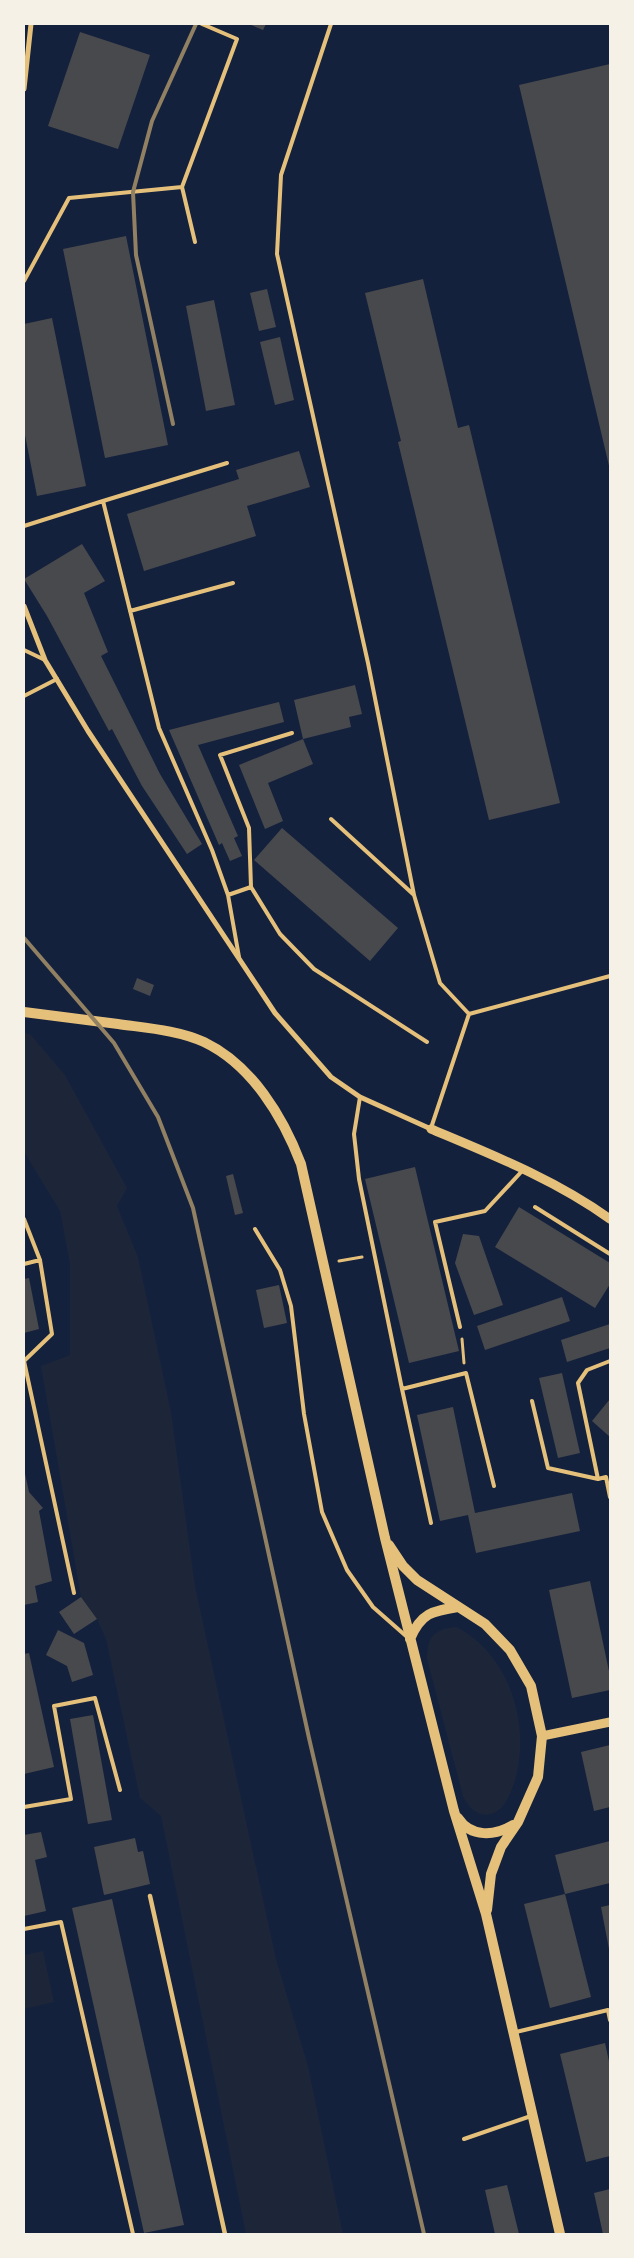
<svg xmlns="http://www.w3.org/2000/svg" width="634" height="2258" font-family="Helvetica,sans-serif">
  <style>
    .green { fill: #1d2539 }
    .building { fill: #48494c }
    .lines { fill: none; stroke-linecap: round; stroke-linejoin: round }
    .path { stroke: #e5c07b; stroke-width: 3 }
    .service { stroke: #e5c07b; stroke-width: 4 }
    .pedestrian { stroke: #e5c07b; stroke-width: 4.5 }
    .minor { stroke: #e5c07b; stroke-width: 5 }
    .tertiary { stroke: #e5c07b; stroke-width: 9 }
    .secondary { stroke: #e5c07b; stroke-width: 10 }
    .rail { stroke: #918062; stroke-width: 4 }
  </style>
  <rect width="100%" height="100%" fill="#14213d"/>
  <path class="green" d="M 24,1033 L 30,1034 L 65,1075 L 127,1188 L 117,1206 L 138,1257 L 171,1412 L 195,1586 L 276,1959 L 308,2066 L 343,2234 L 246,2234 L 161,1816 L 140,1798 L 106,1639 L 97,1619 L 81,1597 L 41,1366 L 70,1355 L 70,1264 L 60,1211 L 24,1152 Z
    M 456,1627 C 515,1656 536,1741 508,1798 C 496,1822 473,1819 463,1796 L 427,1659 C 427,1637 434,1629 456,1627 Z
    M 43,1951 L 54,2002 L 24,2009 L 24,1955 Z"/>
  <path class="building" d="M 249,24 L 266,24 L 263,30 Z
    M 80,32 L 150,55 L 118,149 L 48,126 Z
    M 610,64 L 610,470 L 519,85 Z
    M 126,236 L 168,445 L 105,458 L 63,249 Z
    M 423,279 L 458,428 L 469,425 L 560,803 L 489,820 L 398,442 L 401,441 L 365,293 Z
    M 267,289 L 276,327 L 259,331 L 250,293 Z
    M 214,300 L 235,405 L 206,411 L 186,306 Z
    M 52,318 L 86,486 L 37,496 L 24,430 L 24,324 Z
    M 280,337 L 294,400 L 275,405 L 260,342 Z
    M 299,451 L 310,487 L 247,506 L 256,536 L 144,571 L 127,514 L 239,479 L 236,470 Z
    M 82,544 L 105,581 L 84,593 L 108,652 L 101,656 L 160,774 L 202,844 L 187,854 L 142,786 L 112,729 L 109,731 L 47,616 L 24,579 Z
    M 355,685 L 362,714 L 349,717 L 351,727 L 303,739 L 313,764 L 268,783 L 283,821 L 265,829 L 239,765 L 303,739 L 294,700 Z
    M 279,702 L 284,722 L 198,745 L 238,836 L 234,838 L 242,856 L 230,861 L 222,843 L 219,845 L 169,730 Z
    M 282,828 L 398,928 L 370,961 L 254,860 Z
    M 137,978 L 154,985 L 150,996 L 133,989 Z
    M 415,1167 L 459,1351 L 409,1363 L 365,1179 Z
    M 233,1174 L 243,1213 L 235,1215 L 226,1176 Z
    M 519,1207 L 610,1263 L 610,1284 L 595,1308 L 495,1247 Z
    M 463,1234 L 479,1236 L 503,1305 L 474,1315 L 455,1263 Z
    M 29,1278 L 39,1329 L 24,1333 L 24,1279 Z
    M 279,1285 L 287,1323 L 264,1328 L 256,1290 Z
    M 562,1297 L 570,1321 L 485,1350 L 477,1326 Z
    M 610,1324 L 610,1348 L 567,1362 L 561,1340 Z
    M 562,1373 L 580,1453 L 558,1458 L 539,1378 Z
    M 610,1399 L 610,1437 L 592,1421 Z
    M 453,1407 L 475,1513 L 572,1493 L 580,1531 L 476,1553 L 468,1515 L 440,1521 L 417,1415 Z
    M 24,1469 L 29,1492 L 43,1508 L 39,1511 L 52,1581 L 35,1586 L 38,1602 L 24,1605 Z
    M 590,1581 L 610,1676 L 610,1690 L 572,1698 L 549,1590 Z
    M 81,1597 L 97,1619 L 74,1634 L 59,1612 Z
    M 58,1630 L 84,1643 L 93,1675 L 72,1682 L 67,1666 L 46,1655 Z
    M 29,1653 L 54,1767 L 24,1774 L 24,1654 Z
    M 93,1715 L 112,1820 L 88,1824 L 70,1719 Z
    M 610,1745 L 610,1807 L 594,1811 L 581,1752 Z
    M 41,1832 L 47,1857 L 35,1860 L 46,1911 L 24,1916 L 24,1835 Z
    M 135,1838 L 138,1852 L 143,1851 L 150,1884 L 104,1895 L 94,1847 Z
    M 610,1841 L 610,1883 L 565,1894 L 555,1855 Z
    M 565,1894 L 591,1997 L 550,2008 L 524,1904 Z
    M 112,1899 L 184,2225 L 144,2233 L 72,1908 Z
    M 610,1905 L 610,1949 L 609,1949 L 601,1907 Z
    M 605,2043 L 610,2066 L 610,2156 L 586,2162 L 560,2054 Z
    M 507,2185 L 519,2234 L 495,2234 L 485,2190 Z
    M 610,2189 L 610,2234 L 603,2234 L 594,2193 Z"/>
  <g class="lines">
    <path class="path" d="M 339,1261 L 362,1257
      M 462,1339 L 464,1363"/>
    <path class="service" d="M 331,24 L 281,175 L 277,254 L 368,663 L 414,895 L 440,983 L 469,1014
      M 195,242 L 182,187 L 237,39 L 202,24
      M 24,281 L 69,198 L 182,187
      M 227,463 L 103,501 L 159,728 L 212,850 L 228,895 L 239,957
      M 24,526 L 103,501
      M 130,611 L 233,583
      M 24,650 L 45,660
      M 24,696 L 57,679
      M 331,819 L 414,895
      M 251,887 L 249,828 L 220,755 L 292,733
      M 228,895 L 251,887 L 280,934 L 314,969 L 427,1042
      M 469,1014 L 610,976
      M 360,1097 L 354,1134 L 359,1179 L 402,1389 L 466,1373 L 494,1486
      M 431,1128 L 469,1014
      M 535,1207 L 610,1254
      M 24,1219 L 40,1260 L 52,1334 L 24,1361
      M 255,1229 L 280,1270 L 291,1306 L 304,1414 L 322,1512 L 347,1570 L 373,1607 L 406,1636
      M 24,1264 L 40,1260
      M 460,1327 L 435,1222 L 485,1211 L 523,1170
      M 24,1361 L 74,1593
      M 610,1361 L 587,1370 L 578,1383 L 598,1479 L 606,1477 L 610,1497
      M 402,1389 L 431,1523
      M 532,1401 L 548,1468 L 598,1479
      M 24,1807 L 71,1799 L 54,1706 L 95,1698 L 120,1790
      M 24,1929 L 61,1922 L 133,2234
      M 516,2032 L 608,2010 L 610,2020
      M 464,2139 L 531,2116"/>
    <path class="pedestrian" d="M 150,1896 L 225,2234"/>
    <path class="minor" d="M 24,89 L 31,24
      M 24,606 L 45,660 L 88,731 L 275,1013 L 331,1077 L 360,1097 L 431,1129"/>
    <path class="tertiary" d="M 431,1129 C 493,1155 556,1180 610,1219
      M 542,1736 L 610,1722"/>
    <path class="secondary" d="M 24,1012 C 55,1016 87,1020 118,1024 C 146,1028 178,1030 204,1042 C 252,1065 283,1117 301,1164 L 385,1538 L 454,1811 L 486,1914 L 560,2234
      M 389,1545 L 403,1566 L 417,1580 L 485,1624 L 510,1650 L 531,1686 L 542,1736 L 538,1777 L 518,1822 L 501,1847 L 491,1874 L 487,1910
      M 410,1639 C 421,1613 432,1611 458,1607
      M 458,1818 C 471,1838 495,1836 513,1825"/>
    <path class="rail" d="M 173,424 L 136,255 L 133,192 L 152,121 L 196,24
      M 24,938 L 114,1043 L 158,1117 L 193,1208 L 309,1738 L 424,2234"/>
  </g>
  <rect width="634" height="2258" fill="none" stroke="#f6f1e7" stroke-width="50"/>
</svg>
